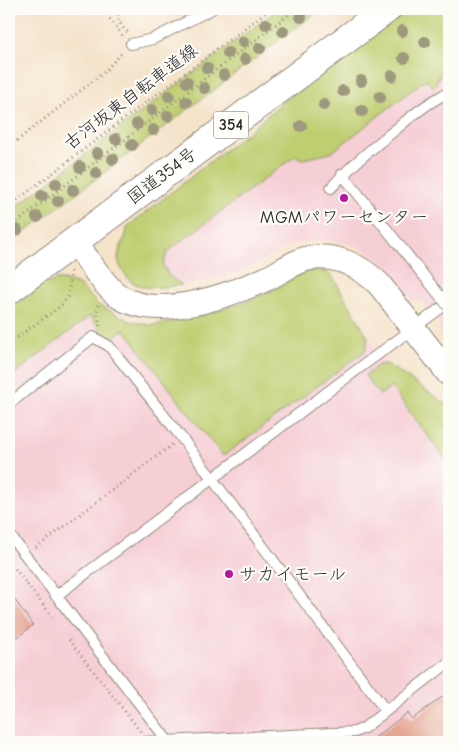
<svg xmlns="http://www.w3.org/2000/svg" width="458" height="751" font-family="'Comic Neue','Klee One',sans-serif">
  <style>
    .built { fill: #f6cfd5 }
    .green { fill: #bfce71; stroke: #757c4e }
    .building { fill: #e5a594 }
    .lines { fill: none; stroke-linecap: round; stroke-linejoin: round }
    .service-casing { stroke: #90877a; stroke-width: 12 }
    .tertiary-casing { stroke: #90877a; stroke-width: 26 }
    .trunk-casing { stroke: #90877a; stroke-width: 30 }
    .path { stroke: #90877a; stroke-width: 3; stroke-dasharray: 1 4; stroke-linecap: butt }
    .service { stroke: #fff; stroke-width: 10 }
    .tertiary { stroke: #fff; stroke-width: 24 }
    .trunk { stroke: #fff; stroke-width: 28 }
    .service-bridge-casing { stroke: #90877a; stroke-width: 12; stroke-linecap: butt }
    .service-bridge { stroke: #fff; stroke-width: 10 }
    .tree { fill: #9e997e }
    .poi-dot { fill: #b5179e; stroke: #fdfcf7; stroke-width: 2 }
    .labels { text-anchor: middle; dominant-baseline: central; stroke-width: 4.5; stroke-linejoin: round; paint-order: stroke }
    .shield { fill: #fdfcf7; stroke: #6a6a68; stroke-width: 1 }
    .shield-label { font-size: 16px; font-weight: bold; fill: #2b2b2b }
    .street-label { font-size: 18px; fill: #2b2b2b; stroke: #fdfcf7 }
    .poi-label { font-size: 18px; fill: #2b2b2b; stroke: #fdfcf7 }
  </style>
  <rect width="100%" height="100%" fill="#fdfcf7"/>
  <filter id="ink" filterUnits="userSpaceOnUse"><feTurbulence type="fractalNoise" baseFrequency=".02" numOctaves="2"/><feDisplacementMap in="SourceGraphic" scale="10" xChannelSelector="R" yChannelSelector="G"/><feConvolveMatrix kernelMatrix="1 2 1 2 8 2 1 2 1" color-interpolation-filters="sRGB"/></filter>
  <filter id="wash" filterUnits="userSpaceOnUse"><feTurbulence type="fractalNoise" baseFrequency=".0096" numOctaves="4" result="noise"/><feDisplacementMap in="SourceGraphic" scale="20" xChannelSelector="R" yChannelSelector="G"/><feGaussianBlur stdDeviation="1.12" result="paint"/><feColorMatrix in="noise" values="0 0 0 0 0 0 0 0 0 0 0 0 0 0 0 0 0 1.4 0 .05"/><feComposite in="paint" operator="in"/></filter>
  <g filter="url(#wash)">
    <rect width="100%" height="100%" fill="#f5e3ca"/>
    <path class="built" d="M 449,47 L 449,347 L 440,336 L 440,322 L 422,301 L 413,300 L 375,258 L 354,245 L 327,240 L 303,242 L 294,244 L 239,272 L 198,283 L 157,288 L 144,288 L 130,282 L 126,278 L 168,251 L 295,156 Z
      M 318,270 L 327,272 L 334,279 L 368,337 L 387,364 L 449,406 L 449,742 L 9,742 L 9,371 L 99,305 L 130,321 L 149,325 L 161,324 L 201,316 L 249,300 L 271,291 L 306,271 Z"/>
    <path class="green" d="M 278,9 L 321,9 L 9,244 L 9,212 Z
      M 409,9 L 449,9 L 449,54 L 434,88 L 426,79 L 331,153 L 303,159 L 295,156 L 168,251 L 163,265 L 169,276 L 182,285 C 161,287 134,294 123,271 C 120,267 118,262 118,257 C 119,246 127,238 127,227 L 252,129 L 280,104 Z
      M 318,270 L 327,272 L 334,279 L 368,337 L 365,351 L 223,456 L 193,419 L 124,329 L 108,341 L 90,316 L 9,378 L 9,310 L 41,286 L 55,280 L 63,280 L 79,285 L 99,305 L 130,321 L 149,325 L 161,324 L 201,316 L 249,300 L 271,291 L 306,271 Z
      M 387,364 L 449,406 L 449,464 L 391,387 L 380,395 L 365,376 L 378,365 Z"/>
    <g id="blocks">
      <path class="building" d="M 9,592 L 33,625 L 9,644 Z
        M 449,692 L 449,742 L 369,742 L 407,713 L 412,719 Z"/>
    </g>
  </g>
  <g filter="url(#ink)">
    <use href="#blocks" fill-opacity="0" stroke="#90877a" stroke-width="1"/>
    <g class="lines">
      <g class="service-casing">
        <path id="service" d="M 131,44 L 153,39 L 212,9
          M 342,174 L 388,231
          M 331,188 C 350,166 372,148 395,130 C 410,117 425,105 443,95 L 449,99
          M 9,404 L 93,337 L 109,346 L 181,437 L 386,711
          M 9,534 L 167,740
          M 56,596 L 354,372 L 449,302
          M 143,742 L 355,732 L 364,728 L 449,662"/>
      </g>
      <g class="tertiary-casing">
        <path id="tertiary" d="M 75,241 C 85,256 105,288 120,297 C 159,321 227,296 266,279 C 281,272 295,260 311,258 C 337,254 361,267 379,284 L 449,374"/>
      </g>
      <g class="trunk-casing">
        <path id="trunk" d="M 9,290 L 387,9"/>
      </g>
      <path class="path" d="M 109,9 L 109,18 L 123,36
        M 118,9 C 117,19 120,26 128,32
        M 9,147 L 103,73 L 122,53
        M 9,206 L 270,9
        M 9,228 L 296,9
        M 98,305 L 97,310 L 100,327
        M 9,343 L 61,306 L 68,297 L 71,271
        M 36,548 L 173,444
        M 9,561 L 54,619
        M 69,640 L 141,732"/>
      <use href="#service" class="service"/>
      <use href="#tertiary" class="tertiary"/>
      <use href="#trunk" class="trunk"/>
      <g class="service-bridge-casing">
        <path id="service-bridge" d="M 388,231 L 449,307"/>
      </g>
      <use href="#service-bridge" class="service-bridge"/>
    </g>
    <g class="tree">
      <circle cx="301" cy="17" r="6"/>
      <circle cx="266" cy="24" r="6"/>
      <circle cx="283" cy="31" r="6"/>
      <circle cx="402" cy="31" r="6"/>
      <circle cx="243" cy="42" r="6"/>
      <circle cx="425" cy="42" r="6"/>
      <circle cx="260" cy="48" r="6"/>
      <circle cx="228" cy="53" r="6"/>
      <circle cx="404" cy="58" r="6"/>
      <circle cx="245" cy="59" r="6"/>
      <circle cx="207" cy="68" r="6"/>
      <circle cx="224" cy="75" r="6"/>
      <circle cx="392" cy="76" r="6"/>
      <circle cx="361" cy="81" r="6"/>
      <circle cx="187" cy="82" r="6"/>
      <circle cx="204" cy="88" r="6"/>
      <circle cx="343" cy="91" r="6"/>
      <circle cx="169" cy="96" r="6"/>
      <circle cx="380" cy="97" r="6"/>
      <circle cx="186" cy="102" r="6"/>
      <circle cx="324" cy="105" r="6"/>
      <circle cx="152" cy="110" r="6"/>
      <circle cx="362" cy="111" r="6"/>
      <circle cx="168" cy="116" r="6"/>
      <circle cx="137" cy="124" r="6"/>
      <circle cx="301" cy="126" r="6"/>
      <circle cx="153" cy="130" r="6"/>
      <circle cx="116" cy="139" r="6"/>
      <circle cx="132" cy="145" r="6"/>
      <circle cx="97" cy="153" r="6"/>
      <circle cx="113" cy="159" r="6"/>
      <circle cx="80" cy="167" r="6"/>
      <circle cx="96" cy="173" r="6"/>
      <circle cx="56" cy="184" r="6"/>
      <circle cx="73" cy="190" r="6"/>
      <circle cx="42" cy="196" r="6"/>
      <circle cx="58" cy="201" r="6"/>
      <circle cx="37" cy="217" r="6"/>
      <circle cx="17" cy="230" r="6"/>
    </g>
  </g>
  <g class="poi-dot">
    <circle cx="344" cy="198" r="5"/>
    <circle cx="229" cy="574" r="5"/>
  </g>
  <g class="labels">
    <rect class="shield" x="213.5" y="111.5" width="35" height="27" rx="4"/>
    <g class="shield-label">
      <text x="231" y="125">354</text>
    </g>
    <g class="street-label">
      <text transform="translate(131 97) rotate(-37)">古河坂東自転車道線</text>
      <text transform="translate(162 176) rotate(-37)">国道354号</text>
    </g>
    <g class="poi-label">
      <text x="344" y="217">MGMパワーセンター</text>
      <text x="239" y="574" text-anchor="start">サカイモール</text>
    </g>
  </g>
  <rect width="458" height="751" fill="none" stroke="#fdfcf7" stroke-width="30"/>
</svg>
